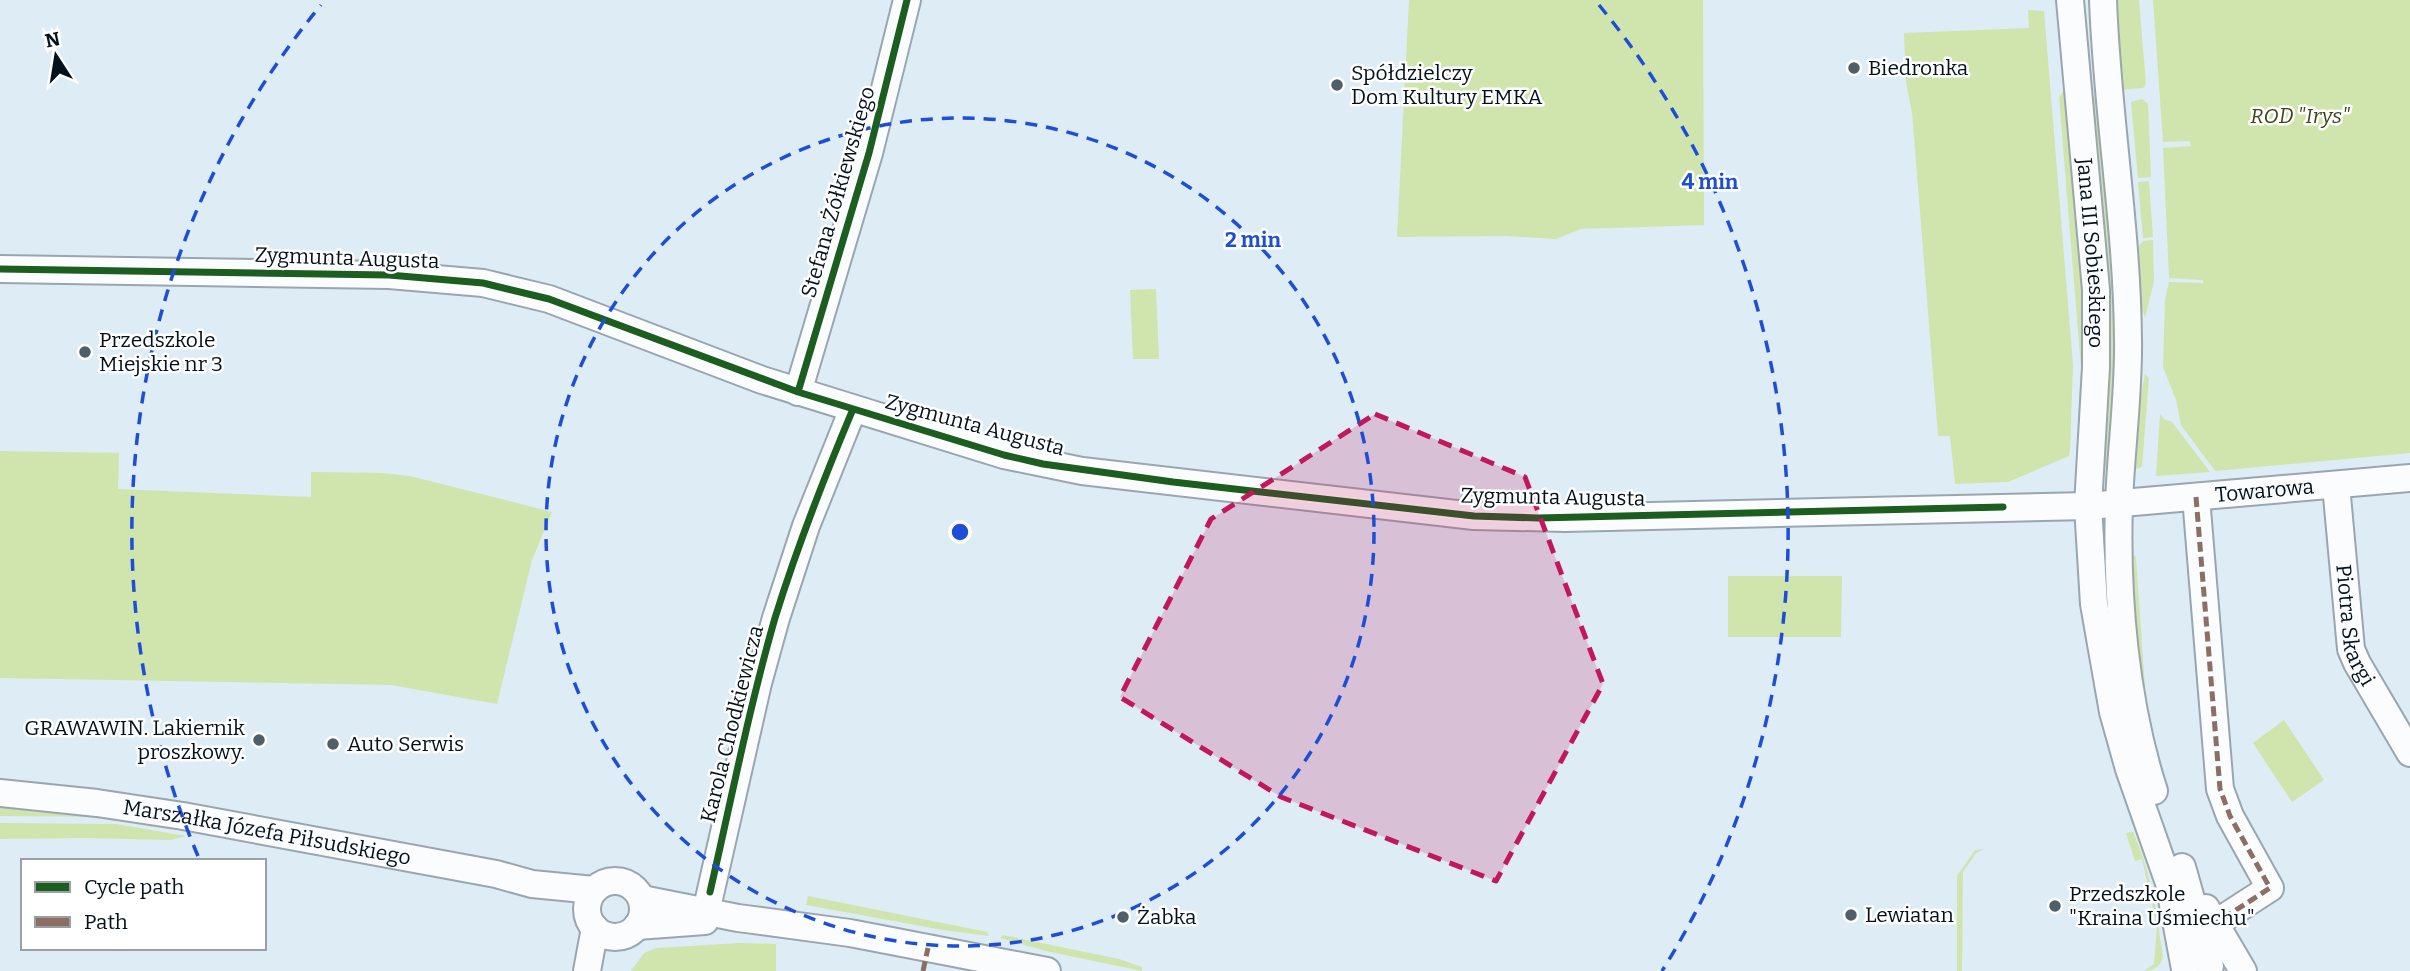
<svg xmlns="http://www.w3.org/2000/svg" width="2410" height="971" font-family="Bitter,serif">
  <style>
    .green { fill: #d0e4ae }
    .lines { fill: none; stroke-linecap: round; stroke-linejoin: round }
    .minor-casing { stroke: #99a6af; stroke-width: 30 }
    .minor { stroke: #fafcfe; stroke-width: 26 }
    .quiet { stroke: #8d6e63; stroke-width: 5; stroke-dasharray: 10 5; stroke-linecap: butt }
    .cycleway-casing { stroke: #fff; stroke-width: 11 }
    .cycleway { stroke: #1b5e20; stroke-width: 7 }
    .marked { fill: #c2185b; fill-opacity: 0.2; stroke: #c2185b; stroke-width: 5; stroke-dasharray: 14 9; stroke-linejoin: round }
    .ring { fill: none; stroke: #1d4ed8; stroke-width: 3.5; stroke-dasharray: 12 9 }
    .poi-dot { fill: #505e67; stroke: #fff; stroke-width: 2.5 }
    .labels { text-anchor: middle; dominant-baseline: central; stroke-width: 5; stroke-linejoin: round; paint-order: stroke }
    .poi-label { font-size: 21px; fill: #03111b; stroke: #fff; text-anchor: start }
    .park-label { font-size: 21px; font-style: italic; fill: #3b4518; stroke: #fff }
    .street-label { font-size: 21px; fill: #03111b; stroke: #fff }
    .centre { fill: #1d4ed8; stroke: #fff; stroke-width: 3.5 }
    .ring-label { font-size: 21px; text-anchor: middle; font-weight: bold; fill: #1d4ed8; stroke: #fff; stroke-width: 5; stroke-linejoin: round; paint-order: stroke }
  </style>
  <rect width="100%" height="100%" fill="#deecf5"/>
  <path class="green" d="M 1409,0 L 1703,0 L 1704,225 L 1581,229 L 1556,239 L 1507,236 L 1397,237 Z
    M 2112,0 L 2139,0 L 2146,84 L 2143,88 L 2118,90 Z
    M 2153,0 L 2410,0 L 2410,453 L 2215,471 L 2181,425 L 2176,400 L 2163,367 L 2165,300 L 2169,282 L 2203,283 L 2203,280 L 2169,278 L 2163,148 L 2191,146 L 2190,141 L 2163,142 Z
    M 2028,10 L 2044,11 L 2073,365 L 2070,451 L 2069,456 L 2008,482 L 1955,484 L 1950,436 L 1938,436 L 1912,112 L 1906,83 L 1904,33 L 2029,28 Z
    M 2069,91 L 2087,338 L 2078,465 L 2076,459 L 2081,368 L 2059,97 L 2062,93 Z
    M 2088,91 L 2101,103 L 2118,326 L 2112,468 L 2100,466 Z
    M 2142,99 L 2148,104 L 2151,177 L 2138,178 L 2131,102 Z
    M 2149,181 L 2153,237 L 2143,238 L 2138,182 Z
    M 2153,240 L 2154,281 L 2145,318 L 2136,289 L 2135,250 L 2143,241 Z
    M 1156,289 L 1159,359 L 1133,359 L 1130,290 Z
    M 2145,374 L 2149,378 L 2142,467 L 2133,470 L 2134,430 Z
    M 2160,414 L 2164,419 L 2172,422 L 2210,472 L 2156,476 Z
    M 0,451 L 119,453 L 118,489 L 311,497 L 311,472 L 381,473 L 410,476 L 552,512 L 532,560 L 497,704 L 391,685 L 0,678 Z
    M 2128,553 L 2132,553 L 2136,557 L 2147,716 L 2145,720 Z
    M 1728,576 L 1842,576 L 1841,637 L 1728,637 Z
    M 2284,720 L 2324,780 L 2292,802 L 2253,743 Z
    M 0,805 L 115,817 L 0,816 Z
    M 0,823 L 116,824 L 186,836 L 171,840 L 86,838 L 0,839 Z
    M 2133,832 C 2148,866 2156,901 2160,938 C 2161,945 2164,954 2162,960 C 2159,968 2151,971 2144,971 L 2154,964 L 2157,927 L 2142,859 L 2135,861 L 2126,833 Z
    M 1985,849 L 1976,853 L 1963,872 L 1962,971 L 1957,971 L 1957,876 L 1975,850 Z
    M 808,896 L 987,932 L 989,936 L 943,930 L 806,905 Z
    M 1003,935 L 1119,959 L 1142,967 L 1142,971 L 1046,951 L 1000,938 Z
    M 740,943 L 776,944 L 776,971 L 631,971 L 644,953 L 656,948 Z"/>
  <g class="lines">
    <g class="minor-casing">
      <g id="minor">
        <path id="s1" d="M 2070,0 L 2096,290 L 2096,367 L 2088,506 L 2094,604 L 2113,712 L 2129,769 L 2169,883 L 2185,969"/>
        <path d="M 2103,0 C 2107,113 2127,225 2128,339 C 2129,393 2121,448 2119,503 C 2116,596 2125,702 2154,791"/>
        <path id="s2" d="M 0,269 L 389,275 L 483,283 L 549,299 L 762,380 L 1004,455 L 1082,471 L 1474,516 L 1565,518 L 2088,506 L 2410,478"/>
        <path d="M 798,392 L 869,153 L 907,0"/>
        <path id="s3" d="M 2336,485 L 2351,649 L 2357,663 L 2410,753"/>
        <path d="M 2196,497 L 2220,789 L 2230,816 L 2270,888 L 2216,923"/>
        <path id="s4" d="M 0,793 L 97,803 L 183,816 L 496,874 L 532,884 L 594,890"/>
        <path d="M 2182,867 L 2210,966"/>
        <circle cx="615" cy="909" r="28"/>
        <path d="M 642,899 L 738,918 L 850,933 L 1047,971"/>
        <path d="M 2206,908 L 2243,971"/>
        <path d="M 706,912 L 758,683 L 776,618 L 806,526 L 853,409"/>
        <path d="M 637,926 L 705,921"/>
        <path d="M 587,971 L 595,928"/>
      </g>
    </g>
    <use href="#minor" class="minor"/>
    <path class="quiet" d="M 2196,497 L 2220,789 L 2230,816 L 2270,888 L 2216,923
      M 923,971 L 928,948"/>
    <g class="cycleway-casing">
      <path id="cycleway" d="M 0,269 L 389,275 L 483,283 L 549,299 L 798,392 L 1004,455 L 1043,464 L 1173,482 L 1474,516 L 1538,518 L 2003,507
        M 798,392 L 869,153 L 907,0
        M 710,892 C 731,801 749,708 775,618 C 797,547 824,478 853,409"/>
    </g>
    <use href="#cycleway" class="cycleway"/>
  </g>
  <path class="marked" d="M 1375,414 L 1525,477 L 1603,684 L 1496,881 L 1281,797 L 1120,697 L 1211,519 Z"/>
  <g class="ring">
    <circle cx="960" cy="532" r="414"/>
    <path d="M198 856A828 828 0 0 1 321 5M1599 5A828 828 0 0 1 1662 971"/>
  </g>
  <g class="poi-dot">
    <circle cx="1854" cy="68" r="7"/>
    <circle cx="1337" cy="85" r="7"/>
    <circle cx="85" cy="352" r="7"/>
    <circle cx="259" cy="740" r="7"/>
    <circle cx="333" cy="744" r="7"/>
    <circle cx="2055" cy="906" r="7"/>
    <circle cx="1851" cy="915" r="7"/>
    <circle cx="1123" cy="917" r="7"/>
  </g>
  <g class="labels">
    <g class="poi-label">
      <text x="1868" y="68">Biedronka</text>
      <text x="1351" y="73">Spółdzielczy<tspan x="1351" dy="24">Dom Kultury EMKA</tspan></text>
      <text x="99" y="340">Przedszkole<tspan x="99" dy="24">Miejskie nr 3</tspan></text>
      <text x="245" y="728" text-anchor="end">GRAWAWIN. Lakiernik<tspan x="245" dy="24">proszkowy.</tspan></text>
      <text x="347" y="744">Auto Serwis</text>
      <text x="2069" y="894">Przedszkole<tspan x="2069" dy="24">"Kraina Uśmiechu"</tspan></text>
      <text x="1865" y="915">Lewiatan</text>
      <text x="1137" y="917">Żabka</text>
    </g>
    <g class="park-label">
      <text x="2300" y="116">ROD "Irys"</text>
    </g>
    <g class="street-label">
      <text transform="translate(838 192) rotate(-74)">Stefana Żółkiewskiego</text>
      <text stroke="none"><textPath href="#s1" startOffset="254">Jana III Sobieskiego</textPath></text>
      <text transform="translate(347 258) rotate(2)">Zygmunta Augusta</text>
      <text transform="translate(975 425) rotate(15)">Zygmunta Augusta</text>
      <text stroke="none"><textPath href="#s2" startOffset="2298">Towarowa</textPath></text>
      <text transform="translate(1553 497) rotate(1)">Zygmunta Augusta</text>
      <text stroke="none"><textPath href="#s3" startOffset="142">Piotra Skargi</textPath></text>
      <text transform="translate(732 724) rotate(-76)">Karola Chodkiewicza</text>
      <text stroke="none"><textPath href="#s4" startOffset="270">Marszałka Józefa Piłsudskiego</textPath></text>
    </g>
  </g>
  <circle cx="960" cy="532" r="10" class="centre"/>
  <g class="ring-label">
    <text x="1710" y="189">4 min</text>
    <text x="1253" y="247">2 min</text>
  </g>
  <rect x="21" y="859" width="245" height="91" fill="#ffffff" stroke="#9aa0a4" stroke-width="2"/>
  <rect x="35" y="882" width="35" height="10" fill="#1b5e20" stroke="#9aa0a4" stroke-width="2"/>
  <text x="84" y="894" font-size="21" fill="#03111b">Cycle path</text>
  <rect x="35" y="917" width="35" height="10" fill="#8d6e63" stroke="#9aa0a4" stroke-width="2"/>
  <text x="84" y="929" font-size="21" fill="#03111b">Path</text>
  <g transform="translate(56 56) rotate(348)" stroke="#ffffff" stroke-width="5" paint-order="stroke">
  <path d="M0-5L12 26L0 18L-12 26Z" fill="#03111b"/>
  <text y="-10" font-size="19" font-weight="bold" text-anchor="middle" fill="#03111b">N</text>
  </g>
</svg>
